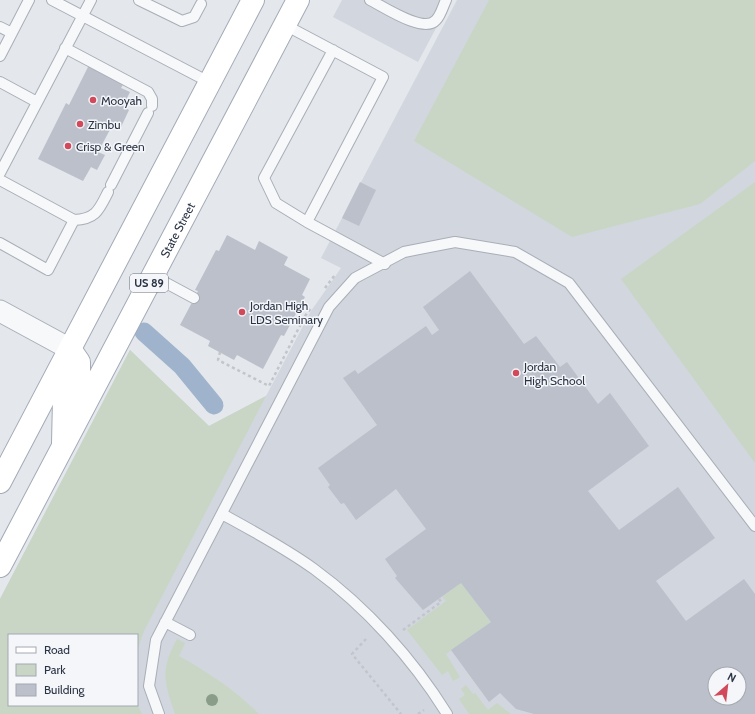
<svg xmlns="http://www.w3.org/2000/svg" width="755" height="714" font-family="Cabin,sans-serif">
  <style>
    .built { fill: #d2d6de; fill-rule: evenodd }
    .green { fill: #c9d6c5 }
    .lines { fill: none; stroke-linecap: round; stroke-linejoin: round }
    .canal { stroke: #9fb4cc; stroke-width: 19 }
    .building { fill: #bbc0ca; fill-rule: evenodd }
    .service-casing { stroke: #a9aeb7; stroke-width: 12 }
    .minor-casing { stroke: #a9aeb7; stroke-width: 23 }
    .primary-casing { stroke: #a3abb8; stroke-width: 24 }
    .path { stroke: #c2c5cb; stroke-width: 2.5; stroke-dasharray: 3 3; stroke-linecap: butt }
    .service { stroke: #f7f8fa; stroke-width: 10 }
    .minor { stroke: #f7f8fa; stroke-width: 21 }
    .primary { stroke: #fff; stroke-width: 22 }
    .tree { fill: #899d89 }
    .poi-dot { fill: #d1495b; stroke: #f4f6f9; stroke-width: 1.5 }
    .labels { text-anchor: middle; dominant-baseline: central; stroke-width: 3; stroke-linejoin: round; paint-order: stroke }
    .shield { fill: #f4f6f9; stroke: #676e7b; stroke-width: 1 }
    .shield-label { font-size: 11px; font-weight: bold; fill: #2b3445 }
    .poi-label { font-size: 12px; fill: #2b3445; stroke: #f4f6f9; text-anchor: start }
    .street-label { font-size: 12px; fill: #2b3445; stroke: #f4f6f9 }
  </style>
  <rect width="100%" height="100%" fill="#e4e7ec"/>
  <path class="built" d="M 342,0 L 451,0 L 418,62 L 333,17 Z
    M 457,0 L 755,0 L 755,714 L 0,714 L 0,599 L 130,350 L 209,426 L 266,396 L 311,311 L 341,268 L 321,258 ZM 9,635 L 137,635 L 137,705 L 9,705 ZM 715,674 L 739,674 L 739,698 L 715,698 Z"/>
  <path class="green" d="M 489,0 L 755,0 L 755,161 L 700,204 L 572,237 L 414,141 Z
    M 755,182 L 755,463 L 621,279 Z
    M 130,350 L 209,426 L 266,396 L 144,631 L 137,651 L 137,635 L 9,635 L 9,705 L 137,704 L 142,714 L 0,714 L 0,599 Z
    M 461,583 L 491,622 L 446,654 L 460,677 L 453,681 L 448,671 L 442,675 L 407,630 L 446,601 L 442,597 Z
    M 177,639 L 185,643 L 179,656 C 209,673 235,690 259,714 L 175,714 C 164,682 160,670 177,639 Z
    M 466,685 L 473,694 L 475,693 L 488,710 L 497,703 L 511,714 L 469,714 L 459,699 L 465,695 L 461,689 Z"/>
  <g class="lines">
    <path class="canal" d="M 144,332 L 182,366 L 214,405"/>
  </g>
  <path class="building" d="M 89,65 L 124,83 L 121,88 L 130,92 L 123,106 L 129,110 L 121,127 L 113,124 L 98,152 L 105,155 L 97,170 L 91,167 L 83,181 L 38,159 L 66,103 L 69,105 Z
    M 360,182 L 376,190 L 359,226 L 342,218 Z
    M 227,235 L 255,250 L 259,241 L 288,257 L 284,265 L 310,279 L 302,295 L 305,297 L 284,336 L 281,335 L 263,369 L 237,355 L 234,360 L 208,346 L 210,341 L 180,325 L 198,291 L 195,290 L 216,250 L 219,251 Z
    M 470,271 L 524,344 L 536,336 L 560,367 L 567,362 L 598,404 L 610,393 L 649,446 L 588,491 L 619,530 L 678,487 L 715,538 L 656,581 L 686,621 L 744,579 L 755,594 L 755,714 L 534,714 L 516,709 L 500,693 L 489,702 L 451,650 L 491,622 L 461,583 L 423,610 L 395,578 L 397,576 L 385,559 L 426,529 L 396,489 L 356,520 L 344,503 L 341,504 L 328,487 L 330,485 L 318,468 L 377,425 L 343,378 L 355,370 L 358,374 L 426,326 L 432,335 L 439,330 L 423,307 ZM 715,674 L 739,674 L 739,698 L 715,698 Z"/>
  <g class="lines">
    <g class="service-casing">
      <path id="service" d="M 52,0 L 209,82
        M 139,0 L 182,21 L 194,17 L 201,4
        M 370,0 C 384,7 424,34 436,20 C 441,15 443,6 446,0
        M 285,25 L 383,77 L 307,222 L 385,264
        M 0,27 L 12,33
        M 65,48 L 148,92 L 152,99 L 152,106
        M 0,56 L 29,0
        M 0,82 L 37,102
        M 0,173 L 91,0
        M 0,180 L 74,220 L 48,270 L 0,243
        M 111,185 L 148,113
        M 74,220 C 96,219 99,210 108,192
        M 307,222 L 276,203 L 264,178 L 333,50
        M 153,276 L 194,298
        M 222,514 C 253,531 285,548 314,569 C 366,607 413,659 447,714
        M 165,622 L 190,635
        M 159,714 L 149,686 L 156,640 L 329,307 L 355,278 L 404,252 L 455,242 L 515,252 L 569,283 L 755,526"/>
    </g>
    <g class="minor-casing">
      <path id="minor" d="M 0,311 L 70,349"/>
    </g>
    <g class="primary-casing">
      <g id="primary">
        <path d="M 63,443 L 64,400 L 79,372 L 79,362 L 70,349"/>
        <path d="M 0,482 L 253,0"/>
        <path id="s1" d="M 0,566 L 298,0"/>
      </g>
    </g>
    <path class="path" d="M 325,288 L 335,275
      M 220,352 L 218,360 L 269,386 L 305,316 L 312,307
      M 403,630 L 441,602 L 439,599
      M 366,639 L 352,654 L 401,714
      M 418,714 L 424,710"/>
    <use href="#service" class="service"/>
    <use href="#minor" class="minor"/>
    <use href="#primary" class="primary"/>
  </g>
  <circle class="tree" cx="212" cy="700" r="6"/>
  <g class="poi-dot">
    <circle cx="93" cy="100" r="4"/>
    <circle cx="80" cy="124" r="4"/>
    <circle cx="68" cy="146" r="4"/>
    <circle cx="242" cy="312" r="4"/>
    <circle cx="516" cy="373" r="4"/>
  </g>
  <g class="labels">
    <rect class="shield" x="130" y="274" width="38" height="18" rx="3"/>
    <g class="shield-label">
      <text x="149" y="283">US 89</text>
    </g>
    <g class="poi-label">
      <text x="101" y="100">Mooyah</text>
      <text x="88" y="124">Zimbu</text>
      <text x="76" y="146">Crisp &amp; Green</text>
      <text x="250" y="305">Jordan High<tspan x="250" dy="14">LDS Seminary</tspan></text>
      <text x="524" y="366">Jordan<tspan x="524" dy="14">High School</tspan></text>
    </g>
    <g class="street-label">
      <text stroke="none"><textPath href="#s1" startOffset="380">State Street</textPath></text>
    </g>
  </g>
  <rect x="8" y="634" width="130" height="72" fill="#f4f6f9" stroke="#a4a8b1"/>
  <rect x="16" y="647" width="20" height="6" fill="#ffffff" stroke="#a4a8b1"/>
  <text x="44" y="654" font-size="12" fill="#2b3445">Road</text>
  <rect x="16" y="664" width="20" height="12" fill="#c9d6c5" stroke="#a4a8b1"/>
  <text x="44" y="674" font-size="12" fill="#2b3445">Park</text>
  <rect x="16" y="684" width="20" height="12" fill="#bbc0ca" stroke="#a4a8b1"/>
  <text x="44" y="694" font-size="12" fill="#2b3445">Building</text>
  <g transform="translate(727 686) rotate(28)"><circle r="19" fill="#f4f6f9" stroke="#a4a8b1"/>
  <path d="M0-3L7 15L0 10L-7 15Z" fill="#d1495b"/>
  <text y="-6" font-size="11" font-weight="bold" text-anchor="middle" fill="#2b3445">N</text>
  </g>
</svg>
